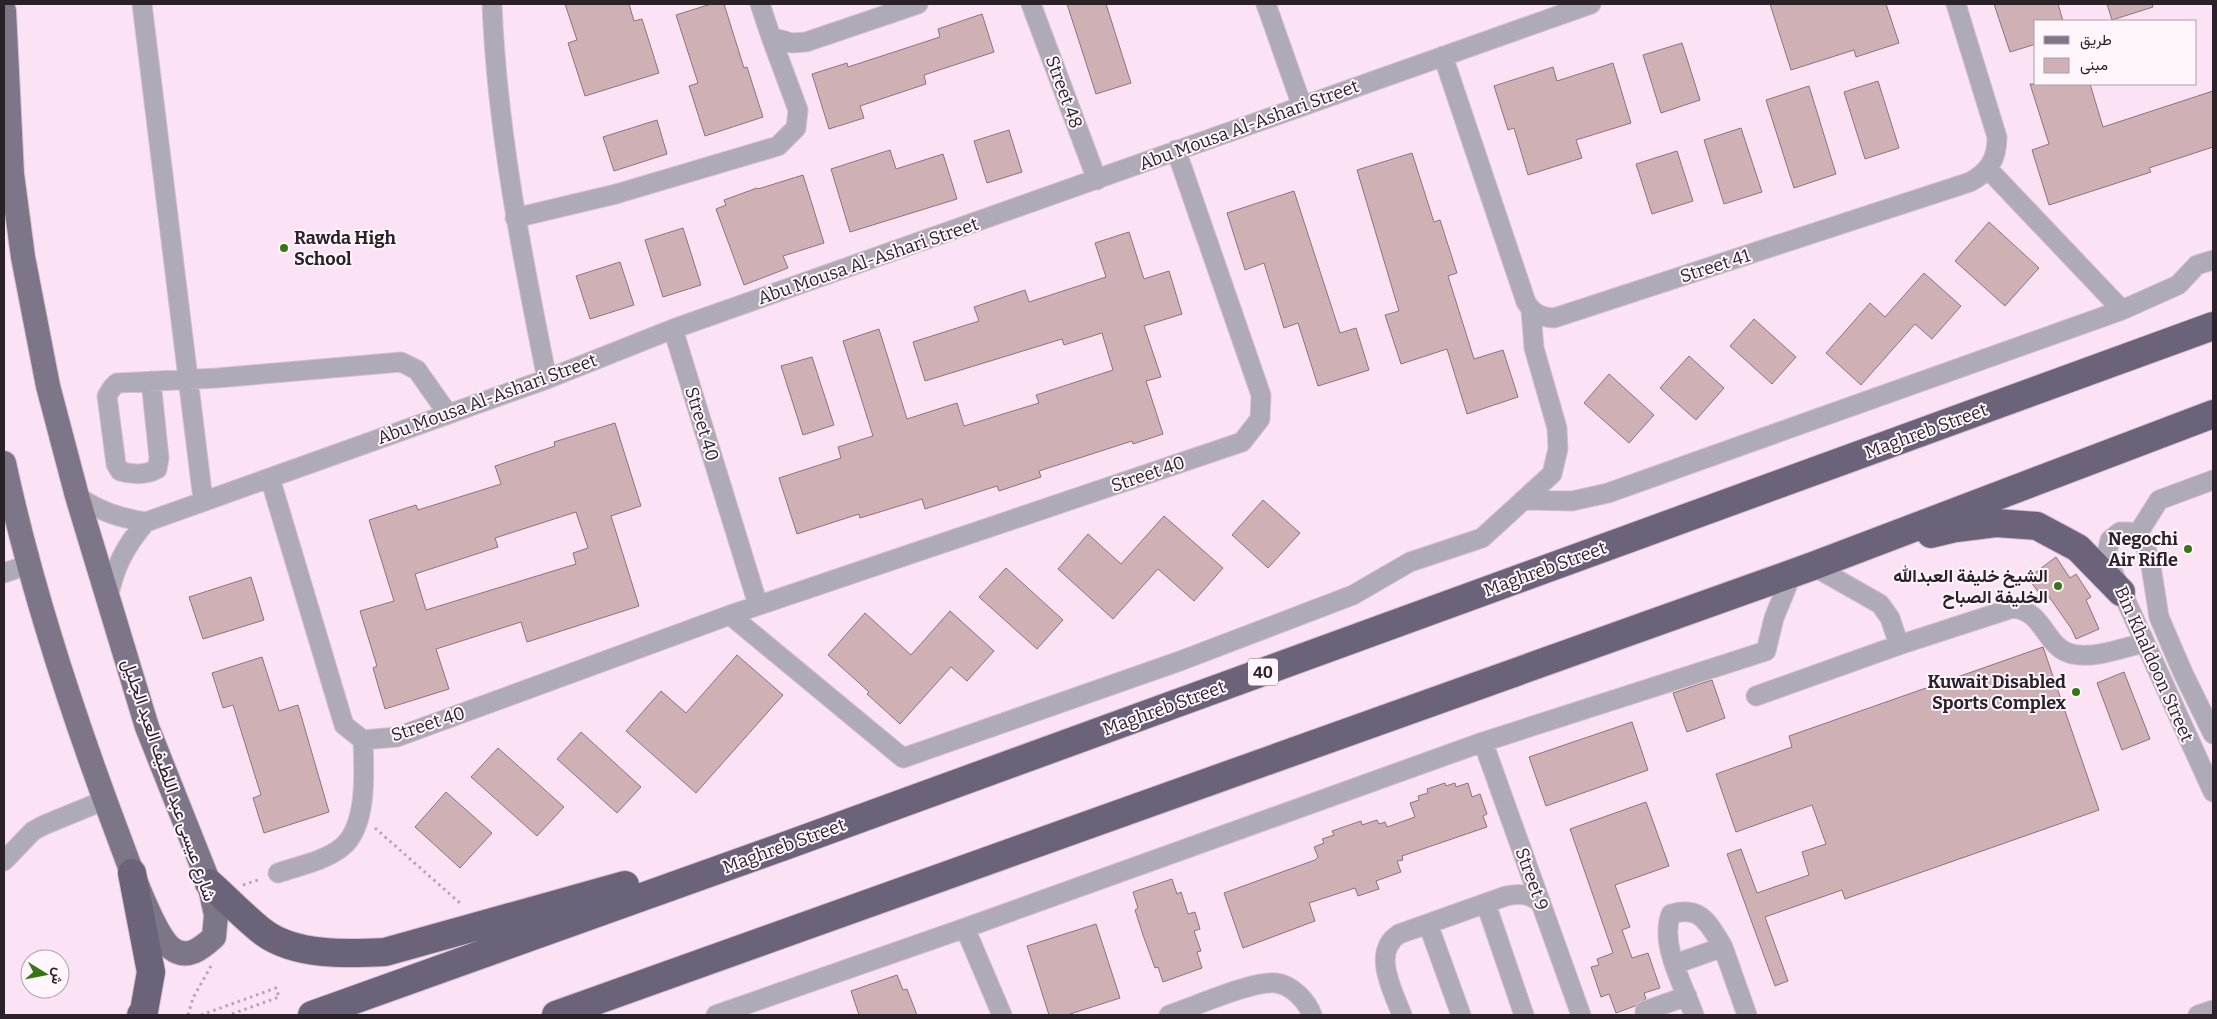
<svg xmlns="http://www.w3.org/2000/svg" width="2217" height="1019" font-family="Bitter,Vazirmatn,serif">
  <style>
    .building { fill: #cfb0b5; stroke: #8f7377; fill-rule: evenodd }
    .lines { fill: none; stroke-linecap: round; stroke-linejoin: round }
    .minor-casing { stroke: #d6c0d0; stroke-width: 21 }
    .major-casing { stroke: #d6c0d0; stroke-width: 26 }
    .highway-casing { stroke: #d6c0d0; stroke-width: 30 }
    .path { stroke: #b7a4b2; stroke-width: 3; stroke-dasharray: 2.5 4; stroke-linecap: butt }
    .minor { stroke: #afabb6; stroke-width: 19 }
    .major { stroke: #7d7689; stroke-width: 24 }
    .highway { stroke: #6b6379; stroke-width: 28 }
    .poi-dot { fill: #357715; stroke: #fff5fc; stroke-width: 2 }
    .labels { text-anchor: middle; dominant-baseline: central; stroke-width: 4; stroke-linejoin: round; paint-order: stroke }
    .shield { fill: #fff5fc; stroke: #6b6168; stroke-width: 1 }
    .shield-label { font-size: 16px; font-weight: bold; fill: #2b2229 }
    .street-label { font-size: 18px; fill: #2b2229; stroke: #fff5fc }
    .poi-label { font-size: 18px; font-weight: bold; fill: #2b2229; stroke: #fff5fc; text-anchor: end }
  </style>
  <rect width="100%" height="100%" fill="#fbe3f5"/>
  <path class="building" d="M 565,4 L 629,4 L 634,21 L 642,19 L 659,73 L 585,96 L 568,43 L 577,40 Z
    M 711,4 L 724,4 L 744,68 L 747,67 L 763,117 L 705,136 L 689,86 L 698,83 L 676,15 Z
    M 1067,4 L 1106,4 L 1131,83 L 1096,94 Z
    M 1770,4 L 1886,4 L 1899,43 L 1856,57 L 1854,50 L 1791,70 Z
    M 1994,4 L 2058,4 L 2063,21 L 2036,21 L 2036,44 L 2010,52 Z
    M 2107,4 L 2152,4 L 2153,7 L 2112,20 Z
    M 982,14 L 994,52 L 924,75 L 926,84 L 860,106 L 864,118 L 829,129 L 812,74 L 847,63 L 848,67 L 940,37 L 938,29 Z
    M 1682,43 L 1700,100 L 1661,113 L 1643,55 Z
    M 1613,63 L 1631,123 L 1576,140 L 1582,158 L 1528,175 L 1514,128 L 1508,130 L 1494,86 L 1553,67 L 1557,81 Z
    M 1878,81 L 1899,148 L 1865,159 L 1844,92 Z
    M 2030,84 L 2090,84 L 2103,127 L 2213,91 L 2213,147 L 2149,168 L 2151,172 L 2049,205 L 2032,150 L 2049,144 Z
    M 1809,86 L 1836,174 L 1794,188 L 1766,100 Z
    M 657,120 L 667,154 L 614,171 L 603,137 Z
    M 1741,128 L 1762,192 L 1724,204 L 1704,140 Z
    M 1009,130 L 1022,172 L 987,183 L 974,141 Z
    M 890,150 L 896,169 L 943,154 L 957,199 L 850,232 L 831,169 Z
    M 1677,151 L 1693,201 L 1652,214 L 1636,164 Z
    M 1412,153 L 1434,222 L 1440,220 L 1457,273 L 1448,276 L 1474,359 L 1503,350 L 1518,397 L 1467,414 L 1447,349 L 1401,364 L 1385,315 L 1399,311 L 1357,170 Z
    M 803,175 L 824,243 L 783,256 L 788,268 L 744,285 L 716,209 L 726,205 L 724,200 L 757,188 L 758,189 Z
    M 1294,191 L 1340,333 L 1356,328 L 1369,370 L 1318,386 L 1298,323 L 1284,328 L 1264,263 L 1245,270 L 1227,213 Z
    M 1989,222 L 2039,268 L 2005,306 L 1955,261 Z
    M 683,228 L 701,285 L 663,297 L 645,240 Z
    M 1129,232 L 1144,279 L 1169,271 L 1182,314 L 1144,326 L 1161,377 L 1146,381 L 1163,434 L 1133,444 L 1132,441 L 1039,471 L 1041,477 L 999,491 L 997,486 L 925,509 L 922,499 L 860,518 L 859,514 L 797,534 L 779,478 L 841,458 L 838,447 L 873,436 L 843,341 L 879,329 L 907,419 L 957,403 L 964,426 L 1039,403 L 1036,395 L 1113,370 L 1102,333 L 1064,345 L 1062,339 L 925,381 L 913,342 L 979,321 L 974,307 L 1025,290 L 1029,302 L 1106,277 L 1095,243 Z
    M 620,262 L 634,305 L 590,319 L 576,276 Z
    M 1924,273 L 1961,306 L 1932,339 L 1915,324 L 1861,385 L 1826,353 L 1870,303 L 1885,317 Z
    M 1754,319 L 1796,357 L 1772,384 L 1730,346 Z
    M 1689,356 L 1724,388 L 1696,420 L 1660,388 Z
    M 812,357 L 834,425 L 803,435 L 781,366 Z
    M 1609,374 L 1654,415 L 1629,443 L 1584,403 Z
    M 615,423 L 641,506 L 611,516 L 639,606 L 527,642 L 521,622 L 436,649 L 449,689 L 385,709 L 373,668 L 377,666 L 360,611 L 394,601 L 369,520 L 416,505 L 418,510 L 501,484 L 495,466 L 555,446 L 554,442 ZM 576,512 L 588,548 L 573,553 L 576,564 L 426,610 L 415,574 L 498,547 L 495,538 Z
    M 1263,500 L 1300,533 L 1268,568 L 1232,535 Z
    M 1164,516 L 1223,568 L 1194,601 L 1158,569 L 1113,619 L 1058,569 L 1088,534 L 1121,564 Z
    M 2056,557 L 2070,578 L 2076,574 L 2091,597 L 2086,600 L 2099,629 L 2076,639 L 2071,628 L 2047,594 L 2042,597 L 2028,578 Z
    M 1006,568 L 1063,620 L 1037,649 L 979,597 Z
    M 251,577 L 264,620 L 203,639 L 189,597 Z
    M 950,611 L 994,651 L 967,681 L 951,667 L 900,724 L 867,694 L 869,692 L 828,655 L 865,613 L 911,655 Z
    M 2043,647 L 2099,810 L 1845,899 L 1842,890 L 1765,917 L 1788,981 L 1775,986 L 1727,854 L 1741,849 L 1757,893 L 1809,875 L 1802,852 L 1826,844 L 1812,805 L 1736,832 L 1716,774 L 1792,747 L 1789,736 Z
    M 737,655 L 783,695 L 696,793 L 626,731 L 661,691 L 686,713 Z
    M 262,657 L 279,711 L 298,705 L 329,812 L 264,833 L 253,798 L 261,795 L 233,705 L 223,708 L 212,673 Z
    M 2124,672 L 2150,739 L 2122,750 L 2097,683 Z
    M 1712,680 L 1725,718 L 1687,732 L 1673,693 Z
    M 1632,722 L 1648,770 L 1546,806 L 1529,757 Z
    M 581,732 L 641,787 L 617,813 L 557,759 Z
    M 498,748 L 564,807 L 537,836 L 471,777 Z
    M 1445,783 L 1446,786 L 1455,783 L 1456,787 L 1468,783 L 1472,797 L 1480,794 L 1487,814 L 1483,816 L 1487,827 L 1402,856 L 1403,860 L 1397,861 L 1401,872 L 1376,881 L 1379,889 L 1358,896 L 1355,888 L 1309,903 L 1315,921 L 1243,948 L 1224,893 L 1315,860 L 1318,857 L 1314,847 L 1324,843 L 1322,839 L 1334,835 L 1332,831 L 1361,821 L 1362,825 L 1377,820 L 1379,824 L 1385,822 L 1387,827 L 1415,817 L 1410,803 L 1419,800 L 1418,796 L 1428,793 L 1427,789 Z
    M 446,792 L 492,833 L 460,868 L 415,827 Z
    M 1646,802 L 1669,866 L 1615,885 L 1630,927 L 1622,930 L 1632,958 L 1648,953 L 1660,988 L 1644,993 L 1646,999 L 1635,1006 L 1616,1013 L 1609,994 L 1601,997 L 1591,967 L 1599,965 L 1597,959 L 1613,953 L 1570,829 Z
    M 1172,879 L 1177,894 L 1181,892 L 1188,914 L 1195,912 L 1200,929 L 1194,931 L 1201,951 L 1197,952 L 1202,968 L 1163,982 L 1158,967 L 1155,968 L 1143,935 L 1135,910 L 1138,908 L 1133,892 Z
    M 1096,924 L 1120,998 L 1067,1015 L 1049,1015 L 1027,946 Z
    M 897,975 L 903,990 L 907,989 L 917,1015 L 859,1015 L 851,991 Z"/>
  <g class="lines">
    <g class="minor-casing">
      <path id="minor" d="M 142,4 L 203,500
        M 492,4 C 497,131 522,255 547,379
        M 760,4 L 771,37 L 792,43 L 806,42 L 918,4
        M 1031,4 L 1097,180
        M 1266,4 L 1302,106
        M 1443,56 L 1526,302 C 1533,314 1541,317 1554,318 L 1970,182 C 1989,172 1997,159 1997,137 L 1956,4
        M 1988,169 L 2122,310
        M 515,218 L 616,194 L 778,146 L 796,128 L 798,110 L 771,37
        M 673,329 L 758,605
        M 151,381 L 159,458 L 157,469 C 146,475 132,475 120,471 L 116,464 L 107,396 L 112,388 L 117,383 L 217,378 L 401,362 L 417,370 L 448,414
        M 270,478 L 344,725 L 363,740 L 397,737 L 730,615 L 1242,442 L 1260,419 L 1261,395 L 1176,150
        M 77,496 C 99,511 119,518 146,522 L 547,379 L 673,329 L 1591,4
        M 1523,500 L 1572,501 L 1608,493 L 2122,310 L 2178,285 L 2197,265 L 2213,260
        M 2137,535 L 2159,500 L 2213,480
        M 1813,566 L 1880,604 L 1890,618 L 1899,645
        M 4,573 L 27,565
        M 108,599 C 114,568 125,546 146,522
        M 730,615 L 903,758 L 1180,661 L 1353,595 L 1410,562 L 1482,538 L 1552,474 L 1558,449 L 1557,428 L 1534,348 L 1531,311
        M 1756,696 L 1899,645 L 2013,608 C 2045,611 2044,647 2072,654 C 2095,659 2121,648 2144,643
        M 2213,734 L 2183,673 L 2159,617 L 2151,566 L 2144,542 L 2137,535 L 2129,532 L 2120,532 L 2110,540 L 2106,557 L 2213,792
        M 1483,742 L 1581,1015
        M 4,861 L 33,831 L 44,825 L 105,800
        M 278,873 C 298,866 325,861 342,847 C 368,826 364,770 363,740
        M 1486,904 L 1524,1015
        M 1428,924 L 1461,1015
        M 965,928 L 1002,1015
        M 1675,964 L 1723,947 L 1747,1015
        M 716,1015 L 965,928 L 1483,742 L 1766,651 L 1774,618 L 1792,574
        M 1169,1015 C 1194,1007 1253,980 1276,983 C 1292,985 1307,1001 1312,1015
        M 1402,1015 C 1393,991 1371,952 1399,934 L 1506,896 C 1521,893 1529,894 1541,903
        M 1645,1015 L 1645,1011 L 1687,996
        M 1694,1015 C 1684,986 1659,944 1671,914 C 1701,905 1709,924 1723,947
        M 2198,1015 L 2213,1010"/>
    </g>
    <g class="major-casing">
      <path id="major" d="M 4,11 L 12,174 L 23,257 L 48,386 L 77,496 L 147,727 L 209,883 L 216,915 L 214,937 C 202,948 187,961 171,948 C 153,933 130,867 121,843 C 74,719 32,593 4,463"/>
    </g>
    <g class="highway-casing">
      <path id="highway" d="M 1931,534 L 1956,528 L 1996,523 L 2037,526 L 2078,548 L 2121,592
        M 132,873 L 151,972 L 144,1011 L 141,1015
        M 209,883 C 227,899 244,917 263,932 C 295,956 347,954 385,952 L 625,885
        M 312,1015 L 793,843 L 2213,326
        M 556,1015 L 1813,566 L 2213,414"/>
    </g>
    <path class="path" d="M 375,828 L 461,904
      M 243,885 L 261,879
      M 188,1015 L 193,998 L 211,966
      M 201,1015 L 276,988 L 279,997 L 229,1015"/>
    <use href="#minor" class="minor"/>
    <use href="#major" class="major"/>
    <use href="#highway" class="highway"/>
  </g>
  <g class="poi-dot">
    <circle cx="284" cy="248" r="5"/>
    <circle cx="2188" cy="549" r="5"/>
    <circle cx="2058" cy="586" r="5"/>
    <circle cx="2076" cy="692" r="5"/>
  </g>
  <g class="labels">
    <rect class="shield" x="1248" y="658.5" width="30" height="27" rx="4"/>
    <g class="shield-label">
      <text x="1263" y="672">40</text>
    </g>
    <g class="street-label">
      <text transform="translate(1064 92) rotate(70)">Street 48</text>
      <text transform="translate(1249 125) rotate(-20)">Abu Mousa Al-Ashari Street</text>
      <text transform="translate(868 261) rotate(-19)">Abu Mousa Al-Ashari Street</text>
      <text transform="translate(1715 266) rotate(-18)">Street 41</text>
      <text transform="translate(487 399) rotate(-20)">Abu Mousa Al-Ashari Street</text>
      <text transform="translate(702 424) rotate(73)">Street 40</text>
      <text transform="translate(1926 431) rotate(-20)">Maghreb Street</text>
      <text transform="translate(1148 474) rotate(-19)">Street 40</text>
      <text transform="translate(1545 569) rotate(-20)">Maghreb Street</text>
      <text transform="translate(2154 664) rotate(66)">Bin Khaldoon Street</text>
      <text transform="translate(1164 708) rotate(-20)">Maghreb Street</text>
      <text transform="translate(428 724) rotate(-18)">Street 40</text>
      <text transform="translate(169 780) rotate(71)">شارع عيسى عبد اللطيف العبد الجليل</text>
      <text transform="translate(784 846) rotate(-20)">Maghreb Street</text>
      <text transform="translate(1532 879) rotate(70)">Street 9</text>
    </g>
    <g class="poi-label">
      <text x="294" y="238" text-anchor="start">Rawda High<tspan x="294" dy="21">School</tspan></text>
      <text x="2178" y="539">Negochi<tspan x="2178" dy="21">Air Rifle</tspan></text>
      <text x="2048" y="576">الشيخ خليفة العبدالله<tspan x="2048" dy="21">الخليفة الصباح</tspan></text>
      <text x="2066" y="682">Kuwait Disabled<tspan x="2066" dy="21">Sports Complex</tspan></text>
    </g>
  </g>
  <rect width="2217" height="1019" fill="none" stroke="#2b2229" stroke-width="10"/>
  <rect x="2034" y="20" width="162" height="65" fill="#fff5fc" stroke="#aaa1a8"/>
  <rect x="2044" y="36" width="25" height="8" fill="#7d7689" stroke="#aaa1a8"/>
  <text x="2080" y="45" font-size="15" fill="#2b2229">طريق</text>
  <rect x="2044" y="58" width="25" height="15" fill="#cfb0b5" stroke="#aaa1a8"/>
  <text x="2080" y="70" font-size="15" fill="#2b2229">مبنى</text>
  <g transform="translate(45 974) rotate(100)"><circle r="24" fill="#fff5fc" stroke="#aaa1a8"/>
  <path d="M0-4L9 19L0 12L-9 19Z" fill="#357715"/>
  <text y="-8" font-size="14" font-weight="bold" text-anchor="middle" fill="#2b2229">ش</text>
  </g>
</svg>
